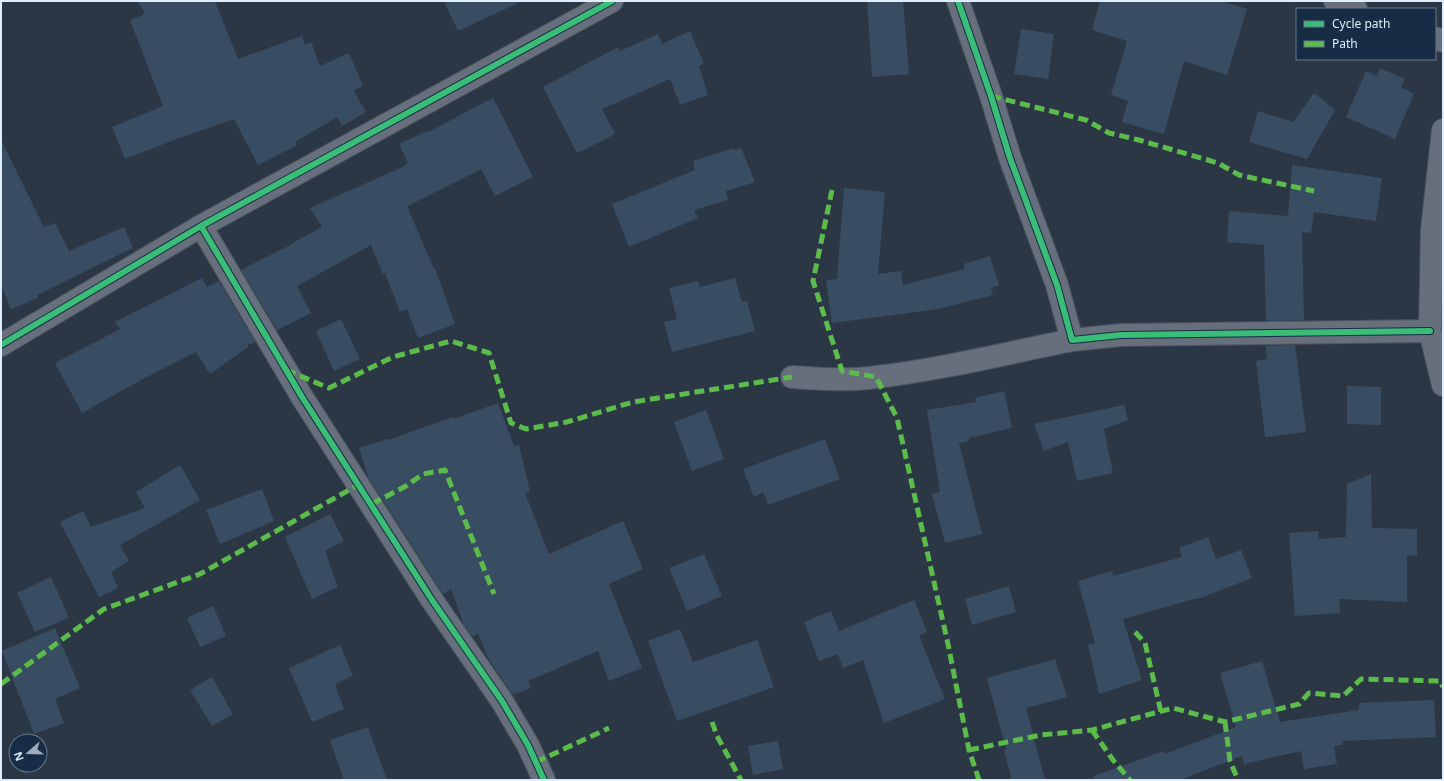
<svg xmlns="http://www.w3.org/2000/svg" width="1444" height="781" font-family="'Noto Sans',sans-serif">
  <style>
    .building { fill: #394d62 }
    .lines { fill: none; stroke-linecap: round; stroke-linejoin: round }
    .minor-casing { stroke: #4a5460; stroke-width: 24 }
    .minor { stroke: #666f7b; stroke-width: 22 }
    .quiet { stroke: #5cbc4b; stroke-width: 5; stroke-dasharray: 10 5; stroke-linecap: butt }
    .cycleway-casing { stroke: #172c45; stroke-width: 8 }
    .cycleway { stroke: #3abd76; stroke-width: 6 }
  </style>
  <rect width="100%" height="100%" fill="#2c3746"/>
  <path class="building" d="M 138,1 L 215,1 L 238,59 L 302,36 L 305,45 L 311,42 L 320,66 L 349,53 L 363,86 L 353,90 L 366,112 L 342,126 L 337,117 L 295,142 L 297,145 L 258,165 L 234,119 L 174,140 L 125,159 L 112,127 L 163,106 L 130,20 L 145,14 Z
    M 444,1 L 522,1 L 458,31 Z
    M 867,1 L 903,1 L 909,74 L 872,77 Z
    M 1100,1 L 1221,1 L 1247,9 L 1227,75 L 1184,61 L 1164,134 L 1122,122 L 1128,101 L 1111,95 L 1127,41 L 1092,30 Z
    M 1021,29 L 1054,34 L 1048,79 L 1014,74 Z
    M 690,31 L 704,64 L 699,66 L 708,95 L 680,105 L 670,79 L 602,109 L 615,134 L 577,153 L 543,87 L 618,47 L 620,51 L 658,34 L 662,44 Z
    M 1380,68 L 1405,79 L 1401,87 L 1414,94 L 1395,139 L 1346,117 L 1366,71 L 1377,76 Z
    M 1314,93 L 1335,110 L 1307,159 L 1249,142 L 1258,111 L 1293,122 Z
    M 493,98 L 533,177 L 495,196 L 481,169 L 407,206 L 434,269 L 435,268 L 455,324 L 418,338 L 407,309 L 400,312 L 385,273 L 383,274 L 371,245 L 297,286 L 311,313 L 277,330 L 241,270 L 291,245 L 291,244 L 322,227 L 310,208 L 405,166 L 405,165 L 408,163 L 399,144 L 427,131 L 428,132 Z
    M 1,140 L 44,227 L 55,223 L 69,251 L 124,227 L 133,248 L 37,295 L 38,298 L 11,309 L 1,285 Z
    M 734,148 L 734,150 L 741,148 L 755,182 L 726,191 L 728,200 L 694,210 L 698,218 L 629,247 L 612,204 L 695,170 L 693,161 Z
    M 1292,165 L 1382,178 L 1376,221 L 1314,212 L 1311,233 L 1302,232 L 1304,320 L 1266,321 L 1264,245 L 1227,242 L 1229,211 L 1288,216 Z
    M 844,188 L 885,192 L 878,274 L 901,271 L 903,285 L 965,269 L 964,264 L 990,256 L 999,285 L 991,288 L 993,295 L 938,309 L 832,323 L 826,280 L 837,279 Z
    M 202,278 L 207,287 L 219,281 L 255,342 L 248,345 L 248,347 L 210,374 L 196,352 L 141,380 L 82,413 L 55,363 L 120,329 L 115,322 Z
    M 735,278 L 742,302 L 747,301 L 755,331 L 672,352 L 664,322 L 677,319 L 669,288 L 698,281 L 700,287 Z
    M 341,319 L 360,359 L 334,371 L 316,331 Z
    M 1295,345 L 1306,432 L 1265,437 L 1256,361 L 1267,359 L 1266,346 Z
    M 1347,386 L 1381,387 L 1381,425 L 1347,424 Z
    M 1004,391 L 1012,428 L 969,438 L 969,441 L 959,443 L 982,534 L 945,543 L 932,494 L 940,492 L 927,410 L 976,402 L 975,398 Z
    M 498,403 L 514,446 L 519,445 L 530,492 L 525,493 L 549,554 L 623,521 L 643,569 L 609,584 L 642,668 L 609,681 L 598,651 L 528,681 L 531,688 L 513,695 L 488,658 L 478,634 L 472,636 L 464,625 L 451,589 L 443,594 L 368,477 L 359,448 L 387,439 L 388,440 L 453,417 L 454,419 Z
    M 1124,405 L 1128,420 L 1104,429 L 1113,473 L 1077,481 L 1068,442 L 1044,451 L 1034,424 Z
    M 706,410 L 724,459 L 692,471 L 674,422 Z
    M 825,439 L 840,479 L 768,505 L 763,492 L 754,497 L 743,469 Z
    M 180,465 L 200,500 L 120,545 L 129,561 L 111,572 L 118,588 L 99,597 L 60,522 L 83,511 L 91,527 L 145,508 L 136,492 Z
    M 1371,474 L 1372,528 L 1417,529 L 1417,556 L 1407,555 L 1407,602 L 1339,599 L 1340,613 L 1295,616 L 1289,533 L 1318,531 L 1319,539 L 1346,537 L 1347,484 Z
    M 262,489 L 274,521 L 220,544 L 206,510 Z
    M 330,514 L 344,541 L 325,551 L 338,587 L 312,599 L 285,537 Z
    M 1208,537 L 1216,559 L 1241,550 L 1252,578 L 1198,599 L 1198,598 L 1123,619 L 1142,680 L 1099,694 L 1088,645 L 1095,643 L 1078,581 L 1112,571 L 1113,576 L 1182,557 L 1179,548 Z
    M 704,554 L 722,596 L 687,611 L 669,568 Z
    M 51,577 L 69,618 L 35,632 L 17,593 Z
    M 1009,586 L 1016,612 L 972,625 L 965,599 Z
    M 914,600 L 927,632 L 919,636 L 945,699 L 884,723 L 863,660 L 843,668 L 838,654 L 819,661 L 804,622 L 831,611 L 839,631 Z
    M 213,606 L 226,636 L 200,647 L 187,618 Z
    M 55,628 L 80,688 L 55,699 L 64,723 L 34,734 L 2,651 Z
    M 680,629 L 693,662 L 757,640 L 774,687 L 677,721 L 648,641 Z
    M 340,645 L 353,676 L 335,684 L 344,709 L 312,722 L 289,668 Z
    M 1055,659 L 1067,697 L 1026,708 L 1045,780 L 1012,780 L 1004,750 L 1006,749 L 987,678 Z
    M 1262,661 L 1280,722 L 1359,710 L 1359,703 L 1434,700 L 1436,737 L 1342,741 L 1343,745 L 1334,746 L 1337,764 L 1304,769 L 1301,751 L 1244,764 L 1242,756 L 1180,780 L 1094,780 L 1094,776 L 1164,751 L 1165,754 L 1236,727 L 1220,673 Z
    M 212,677 L 233,714 L 212,726 L 190,690 Z
    M 368,727 L 387,780 L 344,780 L 330,740 Z
    M 778,741 L 783,769 L 753,775 L 748,746 Z"/>
  <g class="lines">
    <g class="minor-casing">
      <path id="minor" d="M 958,1 L 991,96 L 1010,158 L 1057,285 L 1072,340 L 1121,335 L 1430,331
        M 1335,1 L 1356,9
        M 1435,38 L 1443,41
        M 1443,130 L 1432,230 L 1430,331 L 1443,385
        M 201,226 L 302,397 L 432,600 L 502,701 L 528,745 L 544,780
        M 1,345 L 201,226 L 612,1
        M 792,377 C 819,379 849,381 877,377 C 943,369 1008,353 1072,340"/>
    </g>
    <use href="#minor" class="minor"/>
    <path class="quiet" d="M 991,96 L 1086,120 L 1109,133 L 1139,140 L 1218,163 L 1239,175 L 1314,191
      M 832,190 L 813,281 L 842,371 L 876,377 L 897,418 L 948,644 L 969,750 L 979,780
      M 286,370 L 329,388 L 393,357 L 451,341 L 489,353 L 511,423 L 526,429 L 567,422 L 633,402 L 792,377
      M 372,504 L 406,486 L 423,474 L 445,470 L 494,594
      M 1135,632 L 1145,643 L 1161,712
      M 1,684 L 104,609 L 200,574 L 358,485
      M 712,722 L 717,736 L 741,780
      M 1225,722 L 1230,761 L 1238,780
      M 1092,730 L 1113,760 L 1130,780
      M 969,750 L 1041,735 L 1092,730 L 1173,708 L 1225,722 L 1299,704 L 1309,693 L 1343,696 L 1361,679 L 1440,681 L 1443,687
      M 536,762 L 609,728"/>
    <g class="cycleway-casing">
      <path id="cycleway" d="M 958,1 L 991,96 L 1010,158 L 1057,285 L 1072,340 L 1121,335 L 1430,331
        M 201,226 L 302,397 L 432,600 L 502,701 L 528,745 L 544,780
        M 1,345 L 201,226 L 612,1"/>
    </g>
    <use href="#cycleway" class="cycleway"/>
  </g>
  <rect width="1444" height="781" fill="none" stroke="#deecfc" stroke-width="4"/>
  <rect x="1296" y="8" width="140" height="52" fill="#172c45" stroke="#67798e"/>
  <rect x="1304" y="21" width="20" height="6" fill="#3abd76" stroke="#67798e"/>
  <text x="1332" y="28" font-size="12" fill="#deecfc">Cycle path</text>
  <rect x="1304" y="41" width="20" height="6" fill="#5cbc4b" stroke="#67798e"/>
  <text x="1332" y="48" font-size="12" fill="#deecfc">Path</text>
  <g transform="translate(28 753) rotate(250)"><circle r="19" fill="#172c45" stroke="#67798e"/>
  <path d="M0-3L7 15L0 10L-7 15Z" fill="#a0adbc"/>
  <text y="-6" font-size="11" font-weight="bold" text-anchor="middle" fill="#deecfc">N</text>
  </g>
</svg>
